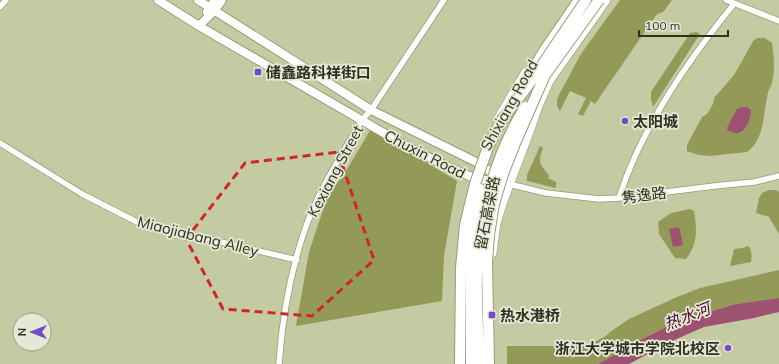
<svg xmlns="http://www.w3.org/2000/svg" width="779" height="364" font-family="Mulish,'Noto Sans SC',sans-serif">
  <style>
    .green { fill: #939a58 }
    .water { fill: #9d5272 }
    .lines { fill: none; stroke-linecap: round; stroke-linejoin: round }
    .street-casing { stroke: #979c75; stroke-width: 7 }
    .secondary-casing { stroke: #979c75; stroke-width: 10 }
    .primary-casing { stroke: #979c75; stroke-width: 10 }
    .highway-casing { stroke: #979c75; stroke-width: 12 }
    .street { stroke: #fff; stroke-width: 5.5 }
    .secondary { stroke: #fff; stroke-width: 8 }
    .primary { stroke: #fff; stroke-width: 9 }
    .highway { stroke: #fff; stroke-width: 10 }
    .highway-bridge-casing { stroke: #979c75; stroke-width: 12; stroke-linecap: butt }
    .highway-bridge { stroke: #fff; stroke-width: 10 }
    .marked { fill: none; stroke: #ce2828; stroke-width: 3; stroke-dasharray: 8 5; stroke-linejoin: round }
    .poi-dot { fill: #734cc5; stroke: #e5e8d4; stroke-width: 1.5 }
    .labels { text-anchor: middle; dominant-baseline: central; stroke-width: 3.5; stroke-linejoin: round; paint-order: stroke }
    .poi-label { font-size: 15px; font-weight: bold; fill: #2f3121; stroke: #e5e8d4; text-anchor: start }
    .street-label { font-size: 15px; fill: #2f3121; stroke: #e5e8d4 }
    .water-label { font-size: 16px; font-style: italic; fill: #4e052d; stroke: #e5e8d4 }
  </style>
  <rect width="100%" height="100%" fill="#c4caa1"/>
  <path class="green" d="M 620,0 L 672,0 L 663,12 L 657,14 L 595,104 L 591,101 L 583,116 L 578,114 L 586,98 L 570,91 L 560,111 L 557,106 L 557,99 L 561,91 L 581,54 Z
    M 696,32 L 700,34 L 653,107 L 651,99 L 651,92 L 690,33 Z
    M 757,38 L 765,38 L 772,43 C 774,57 775,70 772,83 C 770,88 767,93 767,98 C 763,116 764,140 747,152 L 710,156 L 699,155 L 687,151 L 687,145 L 702,117 L 707,114 L 713,104 L 714,98 L 734,75 L 746,54 L 753,41 Z
    M 371,129 L 457,181 L 444,256 L 442,301 L 296,326 L 309,252 L 329,192 L 343,176 Z
    M 540,146 L 543,148 C 538,162 539,164 549,175 L 548,178 L 556,182 L 556,188 L 527,181 L 527,175 Z
    M 769,190 L 776,190 L 779,192 L 779,234 L 769,217 L 756,213 L 759,198 L 762,193 Z
    M 690,209 L 694,211 C 697,230 698,243 686,259 L 675,258 L 659,234 L 658,222 L 671,213 Z
    M 748,246 C 752,250 752,256 751,262 L 730,266 L 734,249 L 743,248 Z
    M 779,270 L 779,298 L 736,304 L 681,320 L 644,338 L 598,364 L 507,364 L 507,346 L 587,346 L 606,336 L 610,332 L 629,319 L 677,297 L 700,288 Z"/>
  <path class="water" d="M 741,107 L 747,107 L 751,110 C 751,117 747,131 738,133 C 734,134 732,131 728,131 L 727,128 C 730,121 734,115 737,109 Z
    M 679,227 L 683,245 L 673,247 L 669,229 Z
    M 779,298 L 779,312 L 754,318 L 704,327 L 672,341 L 629,364 L 598,364 L 644,338 L 681,320 L 736,304 Z"/>
  <g class="lines">
    <g class="street-casing">
      <path id="street" d="M 726,0 L 779,21
        M 0,7 L 6,0
        M 0,143 L 82,194 L 137,222 L 297,260
        M 509,184 L 546,193 L 599,199 L 619,198 L 714,186 L 754,182 L 779,176
        M 619,198 C 641,129 688,60 734,4
        M 279,364 C 282,320 290,274 304,232 C 317,193 341,156 362,120 L 371,110 L 444,0"/>
    </g>
    <g class="secondary-casing">
      <path id="secondary" d="M 158,0 L 199,26 L 401,143 L 444,165 L 474,178 L 498,182
        M 198,0 L 371,110 L 478,163 L 498,177
        M 207,12 L 215,0
        M 199,26 L 215,10 L 222,0"/>
    </g>
    <g class="primary-casing">
      <path id="primary" d="M 499,118 L 526,72
        M 492,253 L 496,223 L 503,201 L 529,132 L 538,106 L 549,81 L 606,0"/>
    </g>
    <g class="highway-casing">
      <path id="highway" d="M 525,82 L 546,48 L 579,0"/>
    </g>
    <use href="#street" class="street"/>
    <use href="#secondary" class="secondary"/>
    <use href="#primary" class="primary"/>
    <use href="#highway" class="highway"/>
    <g class="highway-bridge-casing">
      <path id="highway-bridge" d="M 460,364 L 461,268 L 465,225 L 475,184 L 488,147 L 501,121 L 527,87 L 586,0
        M 471,364 L 471,259 L 475,221 L 480,189
        M 479,364 C 479,335 476,305 477,275 C 479,215 494,158 525,107
        M 489,364 L 487,263 L 489,235 L 494,204 L 503,174 L 516,141 L 545,75 L 599,0"/>
    </g>
    <use href="#highway-bridge" class="highway-bridge"/>
  </g>
  <path class="marked" d="M 338,152 L 374,260 L 312,316 L 223,309 L 186,239 L 245,163 Z"/>
  <g class="poi-dot">
    <rect x="254" y="68" width="8" height="8" rx="2"/>
    <circle cx="625" cy="121" r="4"/>
    <rect x="488" y="311" width="8" height="8" rx="2"/>
    <circle cx="728" cy="348" r="4"/>
  </g>
  <g class="labels">
    <g class="poi-label">
      <text x="266" y="72">储鑫路科祥街口</text>
      <text x="633" y="121">太阳城</text>
      <text x="500" y="315">热水港桥</text>
      <text x="720" y="348" text-anchor="end">浙江大学城市学院北校区</text>
    </g>
    <g class="street-label">
      <text transform="translate(509 105) rotate(-61)">Shixiang Road</text>
      <text transform="translate(425 154) rotate(27)">Chuxin Road</text>
      <text transform="translate(335 171) rotate(-62)">Kexiang Street</text>
      <text transform="translate(644 195) rotate(-7)">隽逸路</text>
      <text transform="translate(487 213) rotate(-79)">留石高架路</text>
      <text transform="translate(198 236) rotate(14)">Miaojiabang Alley</text>
    </g>
    <g class="water-label">
      <text transform="translate(687 316) rotate(-21)">热水河</text>
    </g>
  </g>
  <g transform="translate(32 332) rotate(270)"><circle r="19" fill="#e5e8d4" stroke="#9c9f8c"/>
  <path d="M0-3L7 15L0 10L-7 15Z" fill="#734cc5"/>
  <text y="-6" font-size="11" font-weight="bold" text-anchor="middle" fill="#2f3121">N</text>
  </g>
  <path d="M639 30v6h89v-6" fill="none" stroke="#2f3121" stroke-width="2"/>
  <text x="645" y="30" font-size="12" fill="#2f3121" stroke="#e5e8d4" stroke-width="3" paint-order="stroke">100 m</text>
</svg>
